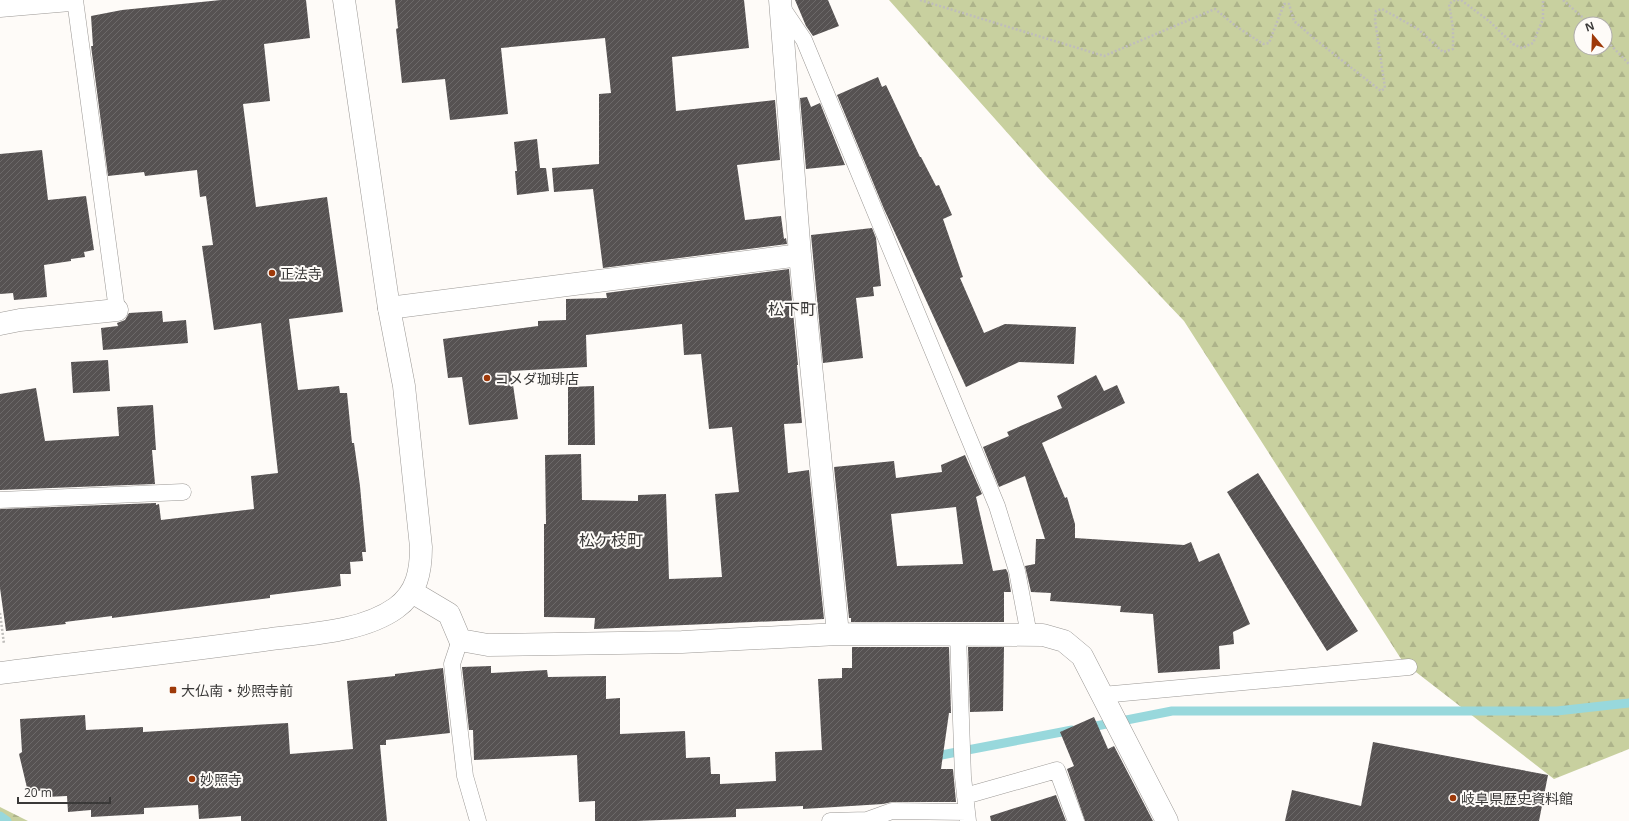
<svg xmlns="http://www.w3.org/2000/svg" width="1629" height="821" font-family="'Open Sans','Noto Sans JP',sans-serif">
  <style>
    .forest { fill: url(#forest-firs); fill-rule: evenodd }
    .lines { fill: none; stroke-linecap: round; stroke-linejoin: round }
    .stream { stroke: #98d8dc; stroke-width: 9 }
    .building { fill: url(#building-hatch); fill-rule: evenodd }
    .lane-casing { stroke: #9b9895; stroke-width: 17 }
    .street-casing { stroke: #9b9895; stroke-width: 23 }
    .secondary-casing { stroke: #9b9895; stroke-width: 23 }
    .path { stroke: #bfbdbb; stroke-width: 2.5; stroke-dasharray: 2 2; stroke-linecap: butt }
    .lane { stroke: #fff; stroke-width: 16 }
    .street { stroke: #fff; stroke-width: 22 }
    .secondary { stroke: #fff; stroke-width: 22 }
    .poi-dot { fill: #9e3909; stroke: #fefbf8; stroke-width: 1.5 }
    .labels { text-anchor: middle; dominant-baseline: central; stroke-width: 4; stroke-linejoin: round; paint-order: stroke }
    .poi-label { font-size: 14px; fill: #3a3938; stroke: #fefbf8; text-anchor: start }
    .quarter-label { font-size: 16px; fill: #3a3938; stroke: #fefbf8 }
  </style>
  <defs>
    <pattern id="forest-firs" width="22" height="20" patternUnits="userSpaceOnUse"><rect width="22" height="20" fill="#c8d09f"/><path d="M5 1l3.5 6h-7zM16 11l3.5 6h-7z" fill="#adb38a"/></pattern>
    <pattern id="building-hatch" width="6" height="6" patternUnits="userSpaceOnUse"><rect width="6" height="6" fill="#565252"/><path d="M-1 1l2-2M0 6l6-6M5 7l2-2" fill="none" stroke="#6c6969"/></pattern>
  </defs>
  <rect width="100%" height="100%" fill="#fefbf8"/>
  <path class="forest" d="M 889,0 L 1629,0 L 1629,749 L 1554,779 L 1403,662 L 1184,321 L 1044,174 ZM 1581,24 L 1605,24 L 1605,48 L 1581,48 Z
    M 0,807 L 28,821 L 0,821 Z"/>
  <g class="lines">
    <path class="stream" d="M 1086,728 L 1172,711 L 1557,711 L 1629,703
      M 931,757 L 1072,730
      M 0,816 L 7,821"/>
  </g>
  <path class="building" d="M 221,0 L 306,0 L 310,38 L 264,44 L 270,101 L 243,104 L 256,207 L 327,197 L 343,312 L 289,319 L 298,390 L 339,386 L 340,393 L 347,393 L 352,443 L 354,443 L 360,486 L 366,552 L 362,552 L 363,561 L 350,562 L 351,574 L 340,574 L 341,586 L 270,595 L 270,598 L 112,618 L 112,616 L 65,622 L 66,624 L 6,631 L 0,588 L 0,509 L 156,503 L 156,505 L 159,504 L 161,520 L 254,509 L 251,476 L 278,473 L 261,323 L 214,330 L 202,246 L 213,245 L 206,196 L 200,197 L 197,170 L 145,176 L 144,172 L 108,176 L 91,46 L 93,46 L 91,16 L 122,10 Z
    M 395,0 L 744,0 L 749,48 L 672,57 L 676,111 L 775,100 L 780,160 L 737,165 L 745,220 L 781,216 L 784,239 L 786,238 L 787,244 L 603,268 L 593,189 L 554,192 L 552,168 L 599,164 L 599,94 L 611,93 L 605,38 L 501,48 L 508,114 L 450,120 L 445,79 L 402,83 L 396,29 L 398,28 Z
    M 795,0 L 828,0 L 839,26 L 813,36 L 806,26 Z
    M 878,77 L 882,87 L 886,85 L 920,157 L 921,157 L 936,186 L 939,185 L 952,215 L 943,219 L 963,277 L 960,278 L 984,333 L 1005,324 L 1076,327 L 1074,364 L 1019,362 L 966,387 L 884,209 L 837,95 Z
    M 807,97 L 811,107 L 820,103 L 845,165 L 806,169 L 800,98 Z
    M 537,139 L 540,168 L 546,168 L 549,191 L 517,195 L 515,171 L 517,171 L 514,142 Z
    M 42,150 L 48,200 L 86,196 L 94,250 L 84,252 L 85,257 L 71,259 L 71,261 L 44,265 L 47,297 L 14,300 L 13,293 L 0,294 L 0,154 Z
    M 872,228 L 876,238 L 881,286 L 873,287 L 874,296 L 856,298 L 863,358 L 823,363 L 811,235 Z
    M 789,269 L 798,365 L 797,365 L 802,423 L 784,424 L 788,473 L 809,470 L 824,619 L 594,629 L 595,618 L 544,617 L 544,524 L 546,524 L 545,455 L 581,454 L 582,500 L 638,501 L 638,495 L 666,494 L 669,579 L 722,577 L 715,494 L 739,492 L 732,427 L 709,429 L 701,354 L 684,355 L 682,324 L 586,335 L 587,367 L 511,371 L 518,419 L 469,425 L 462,377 L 448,378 L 443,339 L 538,326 L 538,321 L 566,320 L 566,299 L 607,298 L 606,293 Z
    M 162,311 L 163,322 L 186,320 L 188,343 L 103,350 L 101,328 L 118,326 L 117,323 L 125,320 L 129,313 Z
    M 108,360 L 110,391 L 73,393 L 71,362 Z
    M 1096,375 L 1104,391 L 1117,385 L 1125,403 L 1042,443 L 1065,498 L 1067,497 L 1075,524 L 1075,538 L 1184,545 L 1191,542 L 1199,562 L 1219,553 L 1250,624 L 1233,632 L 1234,644 L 1219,646 L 1220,669 L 1158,673 L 1153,614 L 1120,612 L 1121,606 L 1050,601 L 1051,593 L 1031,592 L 1025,566 L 1035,564 L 1036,539 L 1045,539 L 1025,476 L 999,487 L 983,447 L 1009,436 L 1007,432 L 1062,408 L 1057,396 Z
    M 594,386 L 595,445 L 568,445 L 568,387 Z
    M 36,388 L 45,441 L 119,436 L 117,407 L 153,405 L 156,450 L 152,450 L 155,484 L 0,490 L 0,394 Z
    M 965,455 L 982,494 L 976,497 L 993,571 L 1006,569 L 1008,573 L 1011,592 L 1004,592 L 1004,622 L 851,622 L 851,618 L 849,618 L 834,467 L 894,461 L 896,478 L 942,472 L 941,465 ZM 956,507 L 963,564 L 897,566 L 891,514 Z
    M 1258,473 L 1358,631 L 1327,651 L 1227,492 Z
    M 852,647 L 949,647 L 951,713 L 949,713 L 941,769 L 953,769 L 956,802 L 892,802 L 883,804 L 803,809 L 803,806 L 736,809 L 736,817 L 637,821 L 595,821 L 595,801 L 579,802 L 577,755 L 474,760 L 473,730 L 469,730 L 462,667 L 491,666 L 491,673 L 547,670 L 548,677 L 606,676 L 606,699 L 620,698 L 620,734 L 685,731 L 686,758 L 710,757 L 711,774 L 720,774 L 720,784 L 776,781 L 775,752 L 822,750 L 818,679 L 842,678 L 842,668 L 852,668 Z
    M 968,647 L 1004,647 L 1003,711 L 970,712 Z
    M 443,668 L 450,733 L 386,740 L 386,745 L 380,745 L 387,821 L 241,821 L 241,816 L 199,819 L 198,805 L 144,808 L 144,814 L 91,817 L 91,810 L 68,812 L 67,796 L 46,797 L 46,790 L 28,792 L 19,754 L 22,752 L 20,719 L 85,715 L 86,730 L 143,727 L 143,732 L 288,723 L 290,754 L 353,749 L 347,681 L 395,676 L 395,674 Z
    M 1094,717 L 1108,749 L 1114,746 L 1153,821 L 1085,821 L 1067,769 L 1074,766 L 1060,732 Z
    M 1373,742 L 1548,775 L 1539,821 L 1285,821 L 1292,790 L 1361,806 Z
    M 1056,795 L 1066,821 L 991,821 L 990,816 Z"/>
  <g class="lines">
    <g class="lane-casing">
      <path id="lane" d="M 75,0 L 117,310
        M 781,6 L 804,40 L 997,506 L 1017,571 L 1029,635
        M 0,500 L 183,492
        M 958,634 L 963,777 L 968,821
        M 460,640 L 452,664 L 465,776 L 478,821
        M 1102,695 L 1409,667
        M 965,796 L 1057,770 L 1076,821
        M 830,821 L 867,820 L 892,811 L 967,812"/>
    </g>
    <g class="street-casing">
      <path id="street" d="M 0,6 L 70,0
        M 389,308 L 800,255
        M 0,324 L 20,320 L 117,310
        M 412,592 L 449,614 L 460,640 L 488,645 L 682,642 L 838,634 L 800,255 L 780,0
        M 838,634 L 1043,635 L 1064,641 L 1082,656 L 1167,821"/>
    </g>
    <g class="secondary-casing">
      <path id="secondary" d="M 0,673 C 88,662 176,652 264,640 C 305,634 361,633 396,608 C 417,593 421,571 421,547 L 404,386 L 389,308 L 344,0"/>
    </g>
    <path class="path" d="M 920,0 L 1104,56 L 1215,9 L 1237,27 L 1263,44 L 1269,43 L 1284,4 L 1289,4 L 1294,21 L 1316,40 L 1381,91 L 1385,88 L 1375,20 L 1376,11 L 1382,9 L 1418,29 L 1443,52 L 1453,49 L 1453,28 L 1449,4 L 1455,0 L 1461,0 L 1489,21 L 1513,44 L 1522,48 L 1533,43 L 1543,19 L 1543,0
      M 1563,0 L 1590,24
      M 1605,39 L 1629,64
      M 0,613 L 4,644"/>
    <use href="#lane" class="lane"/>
    <use href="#street" class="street"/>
    <use href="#secondary" class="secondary"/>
  </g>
  <g class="poi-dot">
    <circle cx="272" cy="273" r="4"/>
    <circle cx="487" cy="378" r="4"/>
    <rect x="169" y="686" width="8" height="8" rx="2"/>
    <circle cx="192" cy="779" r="4"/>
    <circle cx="1453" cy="798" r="4"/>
  </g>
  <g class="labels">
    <g class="poi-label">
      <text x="280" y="273">正法寺</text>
      <text x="495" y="378">コメダ珈琲店</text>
      <text x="181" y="690">大仏南・妙照寺前</text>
      <text x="200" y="779">妙照寺</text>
      <text x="1461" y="798">岐阜県歴史資料館</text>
    </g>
    <g class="quarter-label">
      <text x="792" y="309">松下町</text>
      <text x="611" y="540">松ケ枝町</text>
    </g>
  </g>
  <g transform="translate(1593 36) rotate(341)"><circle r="19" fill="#fefbf8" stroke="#b0adab"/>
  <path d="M0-3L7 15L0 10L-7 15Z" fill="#9e3909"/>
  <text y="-6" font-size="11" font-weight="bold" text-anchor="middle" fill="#3a3938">N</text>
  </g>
  <path d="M18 797v6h92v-6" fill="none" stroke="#3a3938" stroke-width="2"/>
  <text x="24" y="797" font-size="12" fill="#3a3938" stroke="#fefbf8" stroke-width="3" paint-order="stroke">20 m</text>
</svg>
